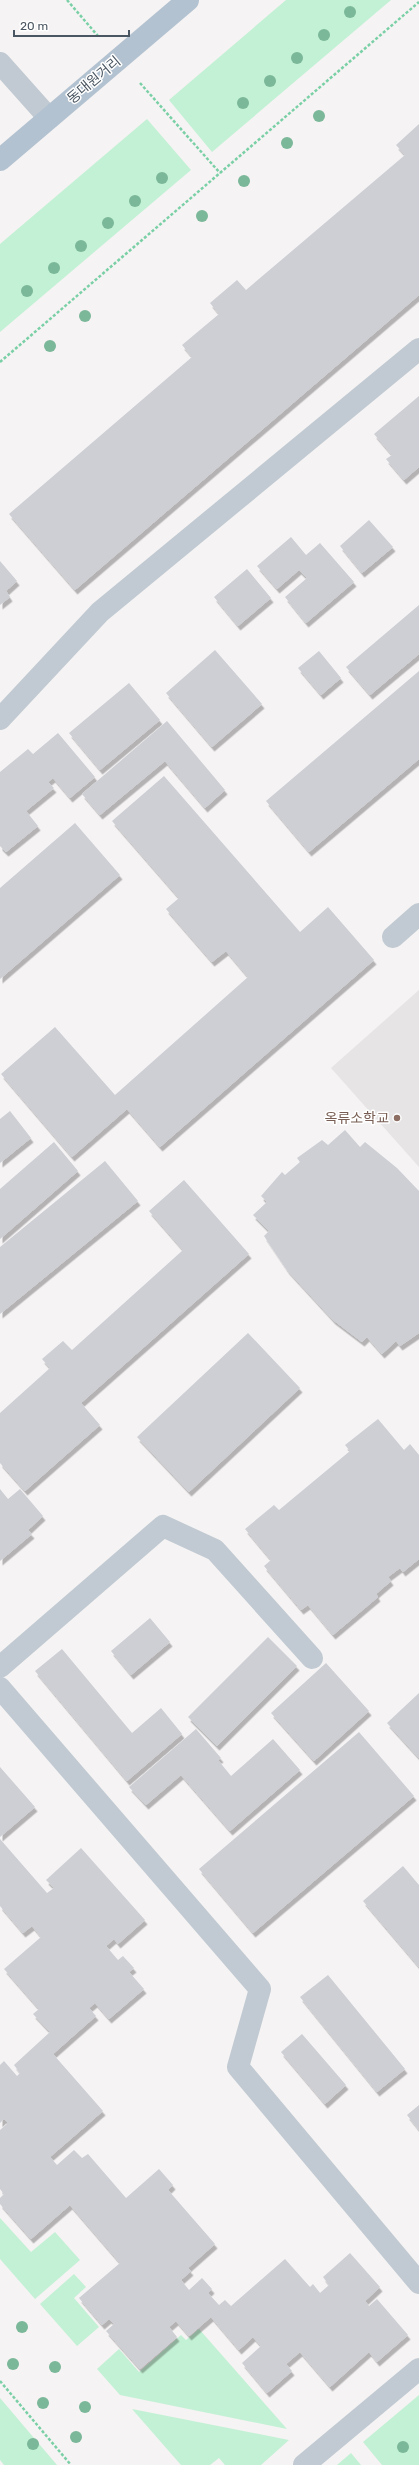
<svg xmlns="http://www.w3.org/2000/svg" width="419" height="2465" font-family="Rubik,'Noto Sans KR',sans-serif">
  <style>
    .education { fill: #e6e4e5 }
    .green { fill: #c3f1d5 }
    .building { fill: #cdcfd5; filter: url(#shadow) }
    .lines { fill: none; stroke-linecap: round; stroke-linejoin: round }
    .path { stroke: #7ad0a6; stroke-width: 2.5; stroke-dasharray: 3 2; stroke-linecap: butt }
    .minor { stroke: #c1cad2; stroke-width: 22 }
    .major { stroke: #b3c2d1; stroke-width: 22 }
    .tree { fill: #7bb799 }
    .education-dot { fill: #8d6e63; stroke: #fff; stroke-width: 1.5 }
    .labels { text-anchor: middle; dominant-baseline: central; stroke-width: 3; stroke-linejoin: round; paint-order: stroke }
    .street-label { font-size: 14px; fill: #4a5661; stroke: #fff }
    .education-label { font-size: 14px; fill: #785e54; stroke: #fff; text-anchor: end }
  </style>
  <defs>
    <filter id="shadow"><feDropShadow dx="2.5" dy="4.5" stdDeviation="0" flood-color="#0004"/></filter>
  </defs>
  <rect width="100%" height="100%" fill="#f5f3f3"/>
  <path class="education" d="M 419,990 L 419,1167 L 331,1068 Z"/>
  <path class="green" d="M 286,0 L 391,0 L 212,152 L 169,100 Z
    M 147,119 L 191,170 L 0,332 L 0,244 Z
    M 0,2218 L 31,2252 L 55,2232 L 80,2260 L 35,2299 L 0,2259 Z
    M 74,2274 L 86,2287 L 74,2298 L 99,2327 L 77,2346 L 40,2304 Z
    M 199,2329 L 287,2429 L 120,2395 L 97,2369 L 119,2349 L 139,2372 L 181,2335 L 186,2340 Z
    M 419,2395 L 419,2465 L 382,2465 L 363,2442 Z
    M 0,2398 L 57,2465 L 4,2465 L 0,2460 Z
    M 132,2409 L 289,2440 L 261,2465 L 225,2465 L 219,2458 L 210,2465 L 181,2465 Z
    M 351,2453 L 361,2465 L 337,2465 Z"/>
  <path class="building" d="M 419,124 L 419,295 L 75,590 L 9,514 L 192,357 L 182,345 L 219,314 L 210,303 L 237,280 L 246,290 L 405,155 L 396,145 Z
    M 419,396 L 419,467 L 404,480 L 386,459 L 392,455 L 374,434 Z
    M 369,520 L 393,547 L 362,573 L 340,546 Z
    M 291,537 L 306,555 L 320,543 L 354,582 L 306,623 L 285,597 L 307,578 L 299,570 L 277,589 L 257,566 Z
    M 0,561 L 17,581 L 6,591 L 10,597 L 0,605 Z
    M 247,569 L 271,598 L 238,626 L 214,597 Z
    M 419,605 L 419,654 L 370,695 L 346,667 Z
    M 215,650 L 262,704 L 212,747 L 166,693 Z
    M 319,651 L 341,678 L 321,695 L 298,668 Z
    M 419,671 L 419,759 L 309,852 L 266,801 Z
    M 129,683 L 160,720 L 100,770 L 69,733 Z
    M 167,721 L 225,790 L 205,808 L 165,761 L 100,815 L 82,794 Z
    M 58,733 L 95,777 L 70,798 L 53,778 L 48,782 L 54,788 L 26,811 L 38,826 L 6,852 L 0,846 L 0,772 L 28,749 L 33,754 Z
    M 164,776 L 300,932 L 328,907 L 374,960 L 160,1147 L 127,1109 L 72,1157 L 1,1074 L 55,1027 L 115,1095 L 248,977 L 226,951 L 212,962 L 166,909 L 179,898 L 112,821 Z
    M 75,823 L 120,875 L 0,979 L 0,888 Z
    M 10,1111 L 31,1138 L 0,1163 L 0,1119 Z
    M 345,1130 L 360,1147 L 365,1142 L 397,1168 L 419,1191 L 419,1333 L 400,1346 L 396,1341 L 382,1354 L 367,1337 L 362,1342 L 333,1320 L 287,1270 L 264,1236 L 269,1231 L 253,1215 L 267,1202 L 261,1196 L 282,1172 L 285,1175 L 300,1162 L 297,1158 L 322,1140 L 328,1145 Z
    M 54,1142 L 78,1171 L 0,1239 L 0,1189 Z
    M 105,1161 L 138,1201 L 0,1314 L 0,1247 Z
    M 184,1180 L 249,1254 L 81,1403 L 100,1425 L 25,1491 L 0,1463 L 0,1413 L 50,1368 L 42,1359 L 63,1341 L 72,1350 L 183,1250 L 149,1211 Z
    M 248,1333 L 300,1388 L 189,1492 L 137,1437 Z
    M 378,1419 L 404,1450 L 410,1444 L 419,1455 L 419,1559 L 403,1572 L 400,1568 L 388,1577 L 391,1581 L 376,1594 L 378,1597 L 333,1635 L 308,1605 L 301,1610 L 264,1566 L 271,1560 L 245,1529 L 274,1505 L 279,1510 L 350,1451 L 345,1445 Z
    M 0,1489 L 8,1499 L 20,1489 L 43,1516 L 28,1530 L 32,1534 L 0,1561 Z
    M 150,1618 L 170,1642 L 131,1675 L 111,1651 Z
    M 268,1637 L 297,1666 L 217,1746 L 188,1717 Z
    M 62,1649 L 132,1733 L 161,1708 L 182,1734 L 127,1781 L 35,1671 Z
    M 326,1663 L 369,1711 L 314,1761 L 271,1713 Z
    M 419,1693 L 419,1758 L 387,1723 Z
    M 196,1729 L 221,1758 L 218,1760 L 231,1776 L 273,1739 L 300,1770 L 230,1831 L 181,1775 L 146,1805 L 129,1787 Z
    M 359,1732 L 414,1796 L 253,1933 L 199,1869 Z
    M 0,1767 L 35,1807 L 0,1837 Z
    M 0,1839 L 47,1893 L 54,1888 L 46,1880 L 81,1848 L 145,1920 L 118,1944 L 114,1939 L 106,1946 L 118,1960 L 123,1956 L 134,1968 L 129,1972 L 144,1989 L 109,2019 L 95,2003 L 89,2008 L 96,2016 L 53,2054 L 103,2111 L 50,2157 L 57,2165 L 74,2150 L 82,2158 L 88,2154 L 126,2198 L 159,2169 L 173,2185 L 168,2190 L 215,2244 L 188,2268 L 191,2271 L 181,2280 L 189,2290 L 202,2278 L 212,2289 L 208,2293 L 219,2305 L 225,2300 L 231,2306 L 285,2259 L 310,2287 L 313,2284 L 320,2293 L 329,2285 L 323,2277 L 350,2253 L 380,2287 L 365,2301 L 369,2306 L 377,2299 L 408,2335 L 377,2362 L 369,2352 L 330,2387 L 300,2352 L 286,2364 L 292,2371 L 267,2393 L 242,2363 L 261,2346 L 253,2337 L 239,2350 L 211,2317 L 189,2336 L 176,2321 L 169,2327 L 177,2337 L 140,2369 L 106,2331 L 114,2324 L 109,2319 L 102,2325 L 79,2298 L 120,2263 L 70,2205 L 31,2239 L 0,2204 L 0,2198 L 4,2194 L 0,2189 L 0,2130 L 8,2123 L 4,2119 L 0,2123 L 0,2065 L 4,2061 L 17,2076 L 20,2073 L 14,2065 L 50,2032 L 33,2014 L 39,2009 L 4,1969 L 41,1937 L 32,1926 L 23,1933 L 0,1906 Z
    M 403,1866 L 419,1885 L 419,1967 L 363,1901 Z
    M 328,1975 L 405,2069 L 377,2092 L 300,1997 Z
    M 302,2034 L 346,2085 L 325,2104 L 281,2052 Z
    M 419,2105 L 419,2130 L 407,2115 Z"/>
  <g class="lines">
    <path class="path" d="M 67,0 L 98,36
      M 140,83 L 220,173
      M 0,362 L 419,2
      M 0,2381 L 71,2465"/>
    <path class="minor" d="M 0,63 L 49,118
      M 0,719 L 100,612 L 419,349
      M 393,937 L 419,914
      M 0,1667 L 163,1526 L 215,1550 L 312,1658
      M 0,1688 L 260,1989 L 238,2067 L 419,2283
      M 304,2465 L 419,2369"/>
    <path class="major" d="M 0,160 L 188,0"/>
  </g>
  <g class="tree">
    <circle cx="350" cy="12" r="6"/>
    <circle cx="324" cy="35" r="6"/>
    <circle cx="297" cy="58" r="6"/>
    <circle cx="270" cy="81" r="6"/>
    <circle cx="243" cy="103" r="6"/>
    <circle cx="319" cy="116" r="6"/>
    <circle cx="287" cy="143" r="6"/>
    <circle cx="162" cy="178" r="6"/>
    <circle cx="244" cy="181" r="6"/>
    <circle cx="135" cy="201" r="6"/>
    <circle cx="202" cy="216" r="6"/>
    <circle cx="108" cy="223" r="6"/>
    <circle cx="81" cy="246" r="6"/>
    <circle cx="54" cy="268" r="6"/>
    <circle cx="27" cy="291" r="6"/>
    <circle cx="85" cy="316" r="6"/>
    <circle cx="50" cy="346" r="6"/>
    <circle cx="22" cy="2327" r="6"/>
    <circle cx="13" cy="2364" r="6"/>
    <circle cx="55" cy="2367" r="6"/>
    <circle cx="43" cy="2403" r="6"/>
    <circle cx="85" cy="2407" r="6"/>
    <circle cx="76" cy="2437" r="6"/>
    <circle cx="33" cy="2444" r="6"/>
    <circle cx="403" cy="2447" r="6"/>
  </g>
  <circle class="education-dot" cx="397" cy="1118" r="4"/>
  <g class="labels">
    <g class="street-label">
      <text transform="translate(94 80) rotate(-40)">동대원거리</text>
    </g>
    <g class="education-label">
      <text x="389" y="1118">옥류소학교</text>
    </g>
  </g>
  <path d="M14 30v6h115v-6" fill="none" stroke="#4a5661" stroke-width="2"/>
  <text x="20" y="30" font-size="12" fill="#4a5661" stroke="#ffffff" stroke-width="3" paint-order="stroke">20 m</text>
</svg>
